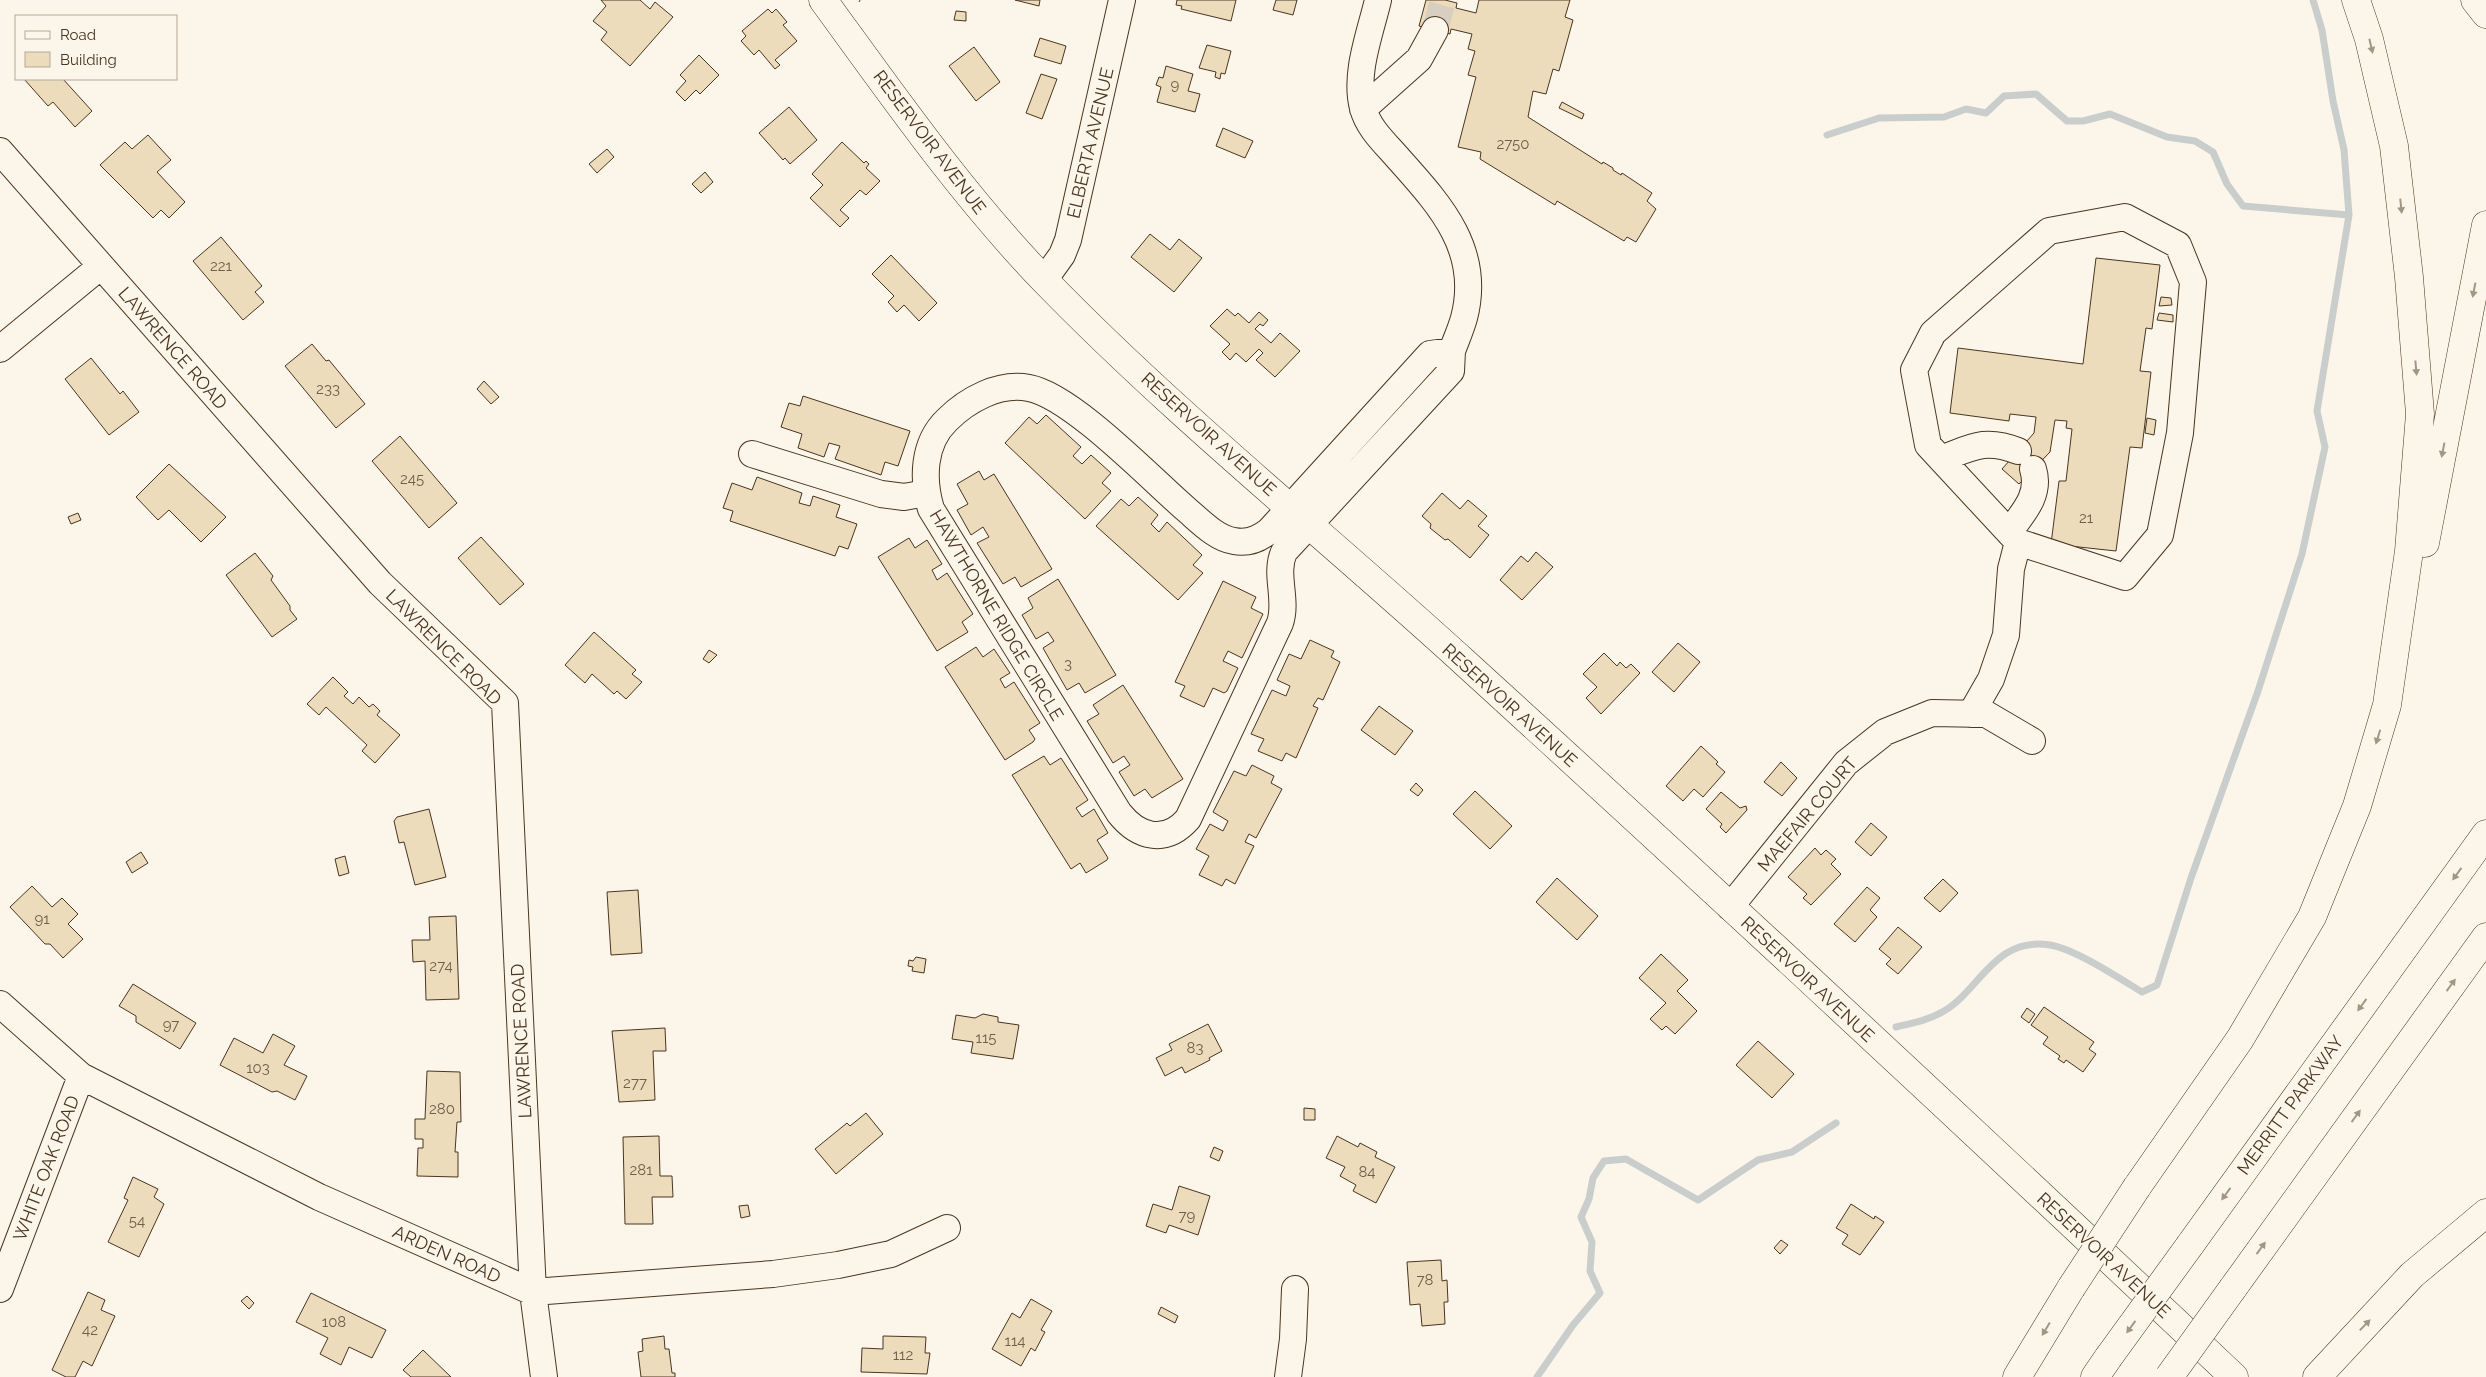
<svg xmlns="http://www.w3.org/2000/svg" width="2486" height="1377" font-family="Raleway,sans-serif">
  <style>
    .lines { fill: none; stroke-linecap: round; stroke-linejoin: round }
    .stream { stroke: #c9cecd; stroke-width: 7 }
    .building { fill: #ecdcbc; stroke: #4a3520 }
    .minor-tunnel { stroke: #d8cfc1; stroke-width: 26; stroke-dasharray: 26 13; stroke-linecap: butt }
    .minor-casing { stroke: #4a3520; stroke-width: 28 }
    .major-casing { stroke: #4a3520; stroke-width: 29 }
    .highway-casing { stroke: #4a3520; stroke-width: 29 }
    .minor { stroke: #fbf6e9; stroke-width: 26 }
    .major { stroke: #fbf6e9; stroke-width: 28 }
    .highway { stroke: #fbf6e9; stroke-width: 28 }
    .highway-bridge-casing { stroke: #4a3520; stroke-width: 29; stroke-linecap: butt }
    .highway-bridge { stroke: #fbf6e9; stroke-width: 28 }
    .fence { stroke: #4a3520; stroke-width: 1; stroke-dasharray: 6 2.5; stroke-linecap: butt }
    .oneway { fill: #a29684 }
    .labels { text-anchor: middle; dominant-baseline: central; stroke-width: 4; stroke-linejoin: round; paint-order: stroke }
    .number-label { font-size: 15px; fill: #725f47 }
    .street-label { font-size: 18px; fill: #4a3520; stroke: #fbf6e9 }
  </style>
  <rect width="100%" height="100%" fill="#fbf6e9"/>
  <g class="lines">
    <path class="stream" d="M 1827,135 L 1879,118 L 1944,117 L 1966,109 L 1986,113 L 2004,96 L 2036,94 L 2067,121 L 2083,121 L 2110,114 L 2167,137 L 2195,141 L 2213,152 L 2227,184 L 2243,206 L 2349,215
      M 1896,1027 C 1913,1023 1929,1020 1944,1011 C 1980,990 1995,936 2050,945 C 2075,949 2119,978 2142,992 L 2157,985 L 2191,878 L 2258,691 L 2302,554 L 2325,447 L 2317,411 L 2349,215 L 2344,150 L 2333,101 L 2322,30 L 2313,0
      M 1537,1377 L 1573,1325 L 1600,1293 L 1590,1271 L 1592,1242 L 1581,1217 L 1589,1199 L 1593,1178 L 1604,1161 L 1626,1159 L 1698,1200 L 1758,1160 L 1792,1152 L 1836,1123"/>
  </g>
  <path class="building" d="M 601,0 L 640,0 L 650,9 L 655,2 L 673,17 L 630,66 L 601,40 L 607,32 L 593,21 L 606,6 Z
    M 1015,0 L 1040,0 L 1039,6 Z
    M 1177,0 L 1236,0 L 1231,21 L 1181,9 L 1182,6 L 1176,5 Z
    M 1276,0 L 1297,0 L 1293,15 L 1273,10 Z
    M 1426,0 L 1445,0 L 1457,3 L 1456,8 L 1476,13 L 1479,0 L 1570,0 L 1565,17 L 1573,20 L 1559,71 L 1553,69 L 1546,94 L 1533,91 L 1528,117 L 1602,164 L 1603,162 L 1613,168 L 1613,170 L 1621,175 L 1622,173 L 1652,193 L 1647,201 L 1656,209 L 1636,242 L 1627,237 L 1624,241 L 1557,201 L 1555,205 L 1480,159 L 1481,152 L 1458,147 L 1476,77 L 1468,75 L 1475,51 L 1468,49 L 1472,34 L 1451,29 L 1450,34 L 1419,26 Z
    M 768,9 L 772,13 L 776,9 L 787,22 L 783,25 L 797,41 L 775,60 L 780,65 L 775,69 L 759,50 L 754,55 L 741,41 L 746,36 L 742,31 Z
    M 956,11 L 966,12 L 966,21 L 954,20 Z
    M 1040,38 L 1066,46 L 1061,64 L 1034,56 Z
    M 1207,45 L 1231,51 L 1225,74 L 1221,73 L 1220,79 L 1215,77 L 1216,72 L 1199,68 Z
    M 974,47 L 1000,82 L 976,101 L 949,66 Z
    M 699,55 L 719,75 L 700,94 L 696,90 L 685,101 L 676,92 L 686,81 L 680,75 Z
    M 1166,66 L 1193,74 L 1188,91 L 1200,94 L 1195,112 L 1157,102 L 1161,87 L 1156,85 L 1159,77 L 1163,78 Z
    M 1041,74 L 1057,79 L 1042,119 L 1026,113 Z
    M 24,79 L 63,79 L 92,111 L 75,127 L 53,102 L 48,106 Z
    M 1562,102 L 1584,114 L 1582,119 L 1559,108 Z
    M 789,107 L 817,140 L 790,164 L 785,158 L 783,160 L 759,133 Z
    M 1223,128 L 1253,141 L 1245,158 L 1216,146 Z
    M 148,135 L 171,160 L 157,172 L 185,202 L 169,218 L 161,210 L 153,218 L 100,165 L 125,142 L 132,149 Z
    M 842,142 L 864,163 L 866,161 L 869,164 L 866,168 L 880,181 L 866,195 L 860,190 L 840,210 L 849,218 L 840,227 L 810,198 L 823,185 L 812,174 Z
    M 607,149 L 614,157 L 597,173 L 589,164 Z
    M 705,172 L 713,182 L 701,193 L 692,184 Z
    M 1150,234 L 1170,250 L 1179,239 L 1202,258 L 1174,292 L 1131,257 Z
    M 221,237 L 262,286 L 255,292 L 264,302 L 243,320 L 193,261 Z
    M 891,255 L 937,303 L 919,321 L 904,305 L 897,312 L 888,302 L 894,296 L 872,274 Z
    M 2096,258 L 2160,265 L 2152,329 L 2146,328 L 2140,371 L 2151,372 L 2142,448 L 2130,447 L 2116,551 L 2051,544 L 2059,481 L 2066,481 L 2072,429 L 2066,428 L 2067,421 L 2055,420 L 2050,452 L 2019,484 L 2002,469 L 2034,433 L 2036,417 L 2010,414 L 2009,421 L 1950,413 L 1958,348 L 2083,364 Z
    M 2161,297 L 2171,298 L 2172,305 L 2159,306 Z
    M 1227,309 L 1235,316 L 1238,313 L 1249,323 L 1259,312 L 1268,320 L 1263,326 L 1260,324 L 1255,329 L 1271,343 L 1280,333 L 1300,351 L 1275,377 L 1256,360 L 1263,353 L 1259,349 L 1246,362 L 1236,353 L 1230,360 L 1222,352 L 1230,344 L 1210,326 Z
    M 2159,313 L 2173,315 L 2173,322 L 2157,320 Z
    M 312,344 L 326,361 L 329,360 L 365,404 L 336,428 L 285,366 Z
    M 91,358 L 120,394 L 123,391 L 139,412 L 109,435 L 65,379 Z
    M 484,381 L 499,397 L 491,404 L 477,389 Z
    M 803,396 L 910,431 L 898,466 L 885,462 L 881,475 L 835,459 L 840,446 L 829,443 L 824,457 L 798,448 L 802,434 L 781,427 L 789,403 L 800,406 Z
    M 1046,415 L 1081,447 L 1073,456 L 1082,464 L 1091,455 L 1111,473 L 1102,483 L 1111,491 L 1085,519 L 1005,443 L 1029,417 L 1037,424 Z
    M 2147,418 L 2156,420 L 2154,435 L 2145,433 Z
    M 400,436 L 457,503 L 429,528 L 372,461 Z
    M 169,464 L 226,517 L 201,542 L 169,510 L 158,520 L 136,497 Z
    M 979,471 L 984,480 L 994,474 L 1052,569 L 1021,587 L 1015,577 L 1003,584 L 977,543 L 989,537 L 983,527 L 971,535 L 957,510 L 968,504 L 957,484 Z
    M 757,477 L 802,493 L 799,503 L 810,506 L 813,496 L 840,505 L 836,517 L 857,524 L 848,549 L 839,546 L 835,556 L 730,521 L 733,511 L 723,508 L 732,483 L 752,490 Z
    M 1442,493 L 1460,509 L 1468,500 L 1487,516 L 1478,526 L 1489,535 L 1470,558 L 1448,539 L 1445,540 L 1430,528 L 1431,524 L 1422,516 Z
    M 1138,497 L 1158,515 L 1151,524 L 1159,532 L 1167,522 L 1202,555 L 1193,565 L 1203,573 L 1178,600 L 1096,526 L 1121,499 L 1129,506 Z
    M 78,513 L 81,520 L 71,524 L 68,517 Z
    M 481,537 L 524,584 L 500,605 L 458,558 Z
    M 909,538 L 915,548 L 927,540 L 942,564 L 932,570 L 937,580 L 947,573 L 973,614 L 962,622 L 968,632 L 937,651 L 878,557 Z
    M 1536,552 L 1553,567 L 1522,600 L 1500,580 L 1521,556 L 1528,562 Z
    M 255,553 L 273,576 L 271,580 L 290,606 L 290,610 L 297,619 L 272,637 L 226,575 Z
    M 1058,579 L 1116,675 L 1085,693 L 1079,683 L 1067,690 L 1043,648 L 1054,641 L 1048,632 L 1036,639 L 1022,615 L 1033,608 L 1028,598 Z
    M 1223,581 L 1256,597 L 1251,608 L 1263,614 L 1242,658 L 1228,651 L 1223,661 L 1238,668 L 1227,691 L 1224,693 L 1213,688 L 1204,707 L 1180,696 L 1185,686 L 1175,682 Z
    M 594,632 L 636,670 L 632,674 L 642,682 L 626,699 L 617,691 L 614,694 L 592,674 L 585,683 L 565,665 Z
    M 1310,640 L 1334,651 L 1331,657 L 1340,662 L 1323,700 L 1318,698 L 1313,706 L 1318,708 L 1296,758 L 1286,753 L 1282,761 L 1258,751 L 1264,739 L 1251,734 L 1272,690 L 1286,696 L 1290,686 L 1277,680 L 1289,654 L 1301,659 Z
    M 1678,643 L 1700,662 L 1674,692 L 1652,672 Z
    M 976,647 L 983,657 L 994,649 L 1010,673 L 1000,679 L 1005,688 L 1014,682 L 1040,723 L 1029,730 L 1035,739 L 1033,742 L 1005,760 L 945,667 Z
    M 709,650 L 717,655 L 709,663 L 703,659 Z
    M 1604,653 L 1617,666 L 1620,662 L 1626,668 L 1631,664 L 1640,673 L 1601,714 L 1586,698 L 1597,687 L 1583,674 Z
    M 333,677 L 348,692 L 344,696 L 353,704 L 359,697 L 369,707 L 373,704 L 380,711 L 377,715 L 400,735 L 375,763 L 362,751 L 367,745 L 326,707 L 319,715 L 307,704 Z
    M 1123,685 L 1183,779 L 1152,798 L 1145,789 L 1134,796 L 1119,772 L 1130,765 L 1124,756 L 1113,763 L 1087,721 L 1099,714 L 1093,705 Z
    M 1379,706 L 1413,731 L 1395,755 L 1361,730 Z
    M 1701,746 L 1718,762 L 1716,764 L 1725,772 L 1703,797 L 1694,789 L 1683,801 L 1666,786 Z
    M 1044,756 L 1050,765 L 1061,758 L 1088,800 L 1076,808 L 1082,817 L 1094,809 L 1108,833 L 1097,840 L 1108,858 L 1107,860 L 1086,873 L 1080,863 L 1071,869 L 1012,775 Z
    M 1781,762 L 1797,778 L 1782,796 L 1764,782 Z
    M 1252,765 L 1274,776 L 1271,783 L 1282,789 L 1256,838 L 1249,834 L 1245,842 L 1254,846 L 1235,884 L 1226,879 L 1222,886 L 1199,875 L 1209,856 L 1196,849 L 1210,824 L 1223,831 L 1228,821 L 1213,812 L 1234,771 L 1246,776 Z
    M 1416,783 L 1423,790 L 1418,796 L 1410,790 Z
    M 1475,791 L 1512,826 L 1490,849 L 1453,814 Z
    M 1721,792 L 1740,808 L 1746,806 L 1747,810 L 1726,833 L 1720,827 L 1722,824 L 1706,809 Z
    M 429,809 L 446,877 L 415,885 L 404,842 L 399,843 L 394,821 L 397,817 Z
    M 1871,823 L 1887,837 L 1871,856 L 1855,842 Z
    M 1815,848 L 1821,855 L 1826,850 L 1836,859 L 1831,864 L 1841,874 L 1811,905 L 1803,898 L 1807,894 L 1788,877 Z
    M 141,852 L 148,863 L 132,873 L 126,862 Z
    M 345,856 L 349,873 L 339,876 L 335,859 Z
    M 1557,878 L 1598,916 L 1577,940 L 1536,902 Z
    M 1943,879 L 1958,893 L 1940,912 L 1924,898 Z
    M 32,886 L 52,907 L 62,898 L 78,914 L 68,924 L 83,939 L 63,958 L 50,944 L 45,944 L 10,907 Z
    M 1867,887 L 1880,898 L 1870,910 L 1877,917 L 1855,942 L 1834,924 Z
    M 638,890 L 642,953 L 611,955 L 607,892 Z
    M 456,916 L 459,999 L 426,1000 L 425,961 L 413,962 L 412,940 L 430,940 L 429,917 Z
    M 1898,927 L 1922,947 L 1898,974 L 1886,964 L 1891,959 L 1879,949 Z
    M 1661,954 L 1688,980 L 1677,991 L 1697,1011 L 1675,1034 L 1666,1026 L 1662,1030 L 1650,1019 L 1666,1003 L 1639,978 Z
    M 916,957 L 926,959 L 924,973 L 912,971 L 913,967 L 908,966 L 909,960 L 913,961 Z
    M 133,984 L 196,1023 L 180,1049 L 136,1022 L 136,1016 L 119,1006 Z
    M 2044,1007 L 2094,1042 L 2089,1049 L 2096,1054 L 2083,1072 L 2066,1060 L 2064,1063 L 2058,1059 L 2060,1056 L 2043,1044 L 2048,1037 L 2031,1025 Z
    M 2027,1008 L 2035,1014 L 2029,1023 L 2021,1017 Z
    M 983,1014 L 998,1017 L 998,1022 L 1019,1025 L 1013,1059 L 971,1053 L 973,1042 L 952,1039 L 956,1015 L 975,1018 Z
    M 1208,1024 L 1222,1051 L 1209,1058 L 1210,1060 L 1185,1073 L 1182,1067 L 1165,1076 L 1156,1058 L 1172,1050 L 1169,1044 Z
    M 665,1028 L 666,1051 L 653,1051 L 655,1100 L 619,1102 L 612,1031 Z
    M 273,1034 L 295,1046 L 284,1065 L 307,1076 L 295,1100 L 277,1091 L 272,1092 L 220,1065 L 234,1038 L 263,1053 Z
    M 1758,1041 L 1794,1074 L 1772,1098 L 1736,1065 Z
    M 427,1071 L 460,1072 L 461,1122 L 457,1122 L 455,1152 L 458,1152 L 458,1177 L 417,1176 L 418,1148 L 423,1148 L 423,1139 L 415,1139 L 415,1119 L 425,1119 Z
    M 1304,1108 L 1315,1109 L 1315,1120 L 1304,1120 Z
    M 866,1113 L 883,1134 L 836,1174 L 815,1149 L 847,1123 L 850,1126 Z
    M 659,1136 L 660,1176 L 672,1176 L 673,1197 L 652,1197 L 653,1224 L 625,1224 L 623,1137 Z
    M 1337,1136 L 1358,1147 L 1360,1143 L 1377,1152 L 1375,1157 L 1395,1167 L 1376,1203 L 1353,1191 L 1356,1185 L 1340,1176 L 1345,1167 L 1326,1158 Z
    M 1214,1147 L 1223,1151 L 1219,1161 L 1210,1157 Z
    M 133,1177 L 158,1189 L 154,1197 L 164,1204 L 139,1257 L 108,1242 L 128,1200 L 124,1198 Z
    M 1179,1186 L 1210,1196 L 1198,1235 L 1169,1225 L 1166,1233 L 1146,1226 L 1153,1204 L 1172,1210 Z
    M 1851,1204 L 1874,1219 L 1875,1216 L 1884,1222 L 1860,1255 L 1842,1244 L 1848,1235 L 1836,1228 Z
    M 748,1205 L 750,1216 L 741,1218 L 739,1206 Z
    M 1781,1240 L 1788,1245 L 1780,1254 L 1774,1248 Z
    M 1441,1260 L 1442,1281 L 1447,1280 L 1448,1302 L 1444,1302 L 1445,1324 L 1422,1326 L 1420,1304 L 1410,1305 L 1407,1262 Z
    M 88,1292 L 105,1300 L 101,1310 L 115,1316 L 92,1366 L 83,1361 L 75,1377 L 66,1377 L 52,1370 Z
    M 311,1293 L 386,1330 L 372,1358 L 349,1347 L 341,1365 L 320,1354 L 328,1338 L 296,1322 Z
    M 247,1296 L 254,1303 L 249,1309 L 241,1301 Z
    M 1031,1299 L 1052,1311 L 1041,1330 L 1045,1332 L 1035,1351 L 1031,1348 L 1021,1366 L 992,1349 L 1012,1313 L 1020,1318 Z
    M 1161,1307 L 1178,1316 L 1175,1323 L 1158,1314 Z
    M 664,1336 L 665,1349 L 669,1349 L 672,1373 L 675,1373 L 675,1377 L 641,1377 L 638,1352 L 643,1351 L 642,1339 Z
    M 883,1336 L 926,1337 L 925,1353 L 930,1353 L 927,1374 L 861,1372 L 862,1348 L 883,1349 Z
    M 423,1350 L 451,1377 L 411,1377 L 403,1370 Z"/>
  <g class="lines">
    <path class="minor-tunnel" d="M 1435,30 L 1443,0"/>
    <g class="minor-casing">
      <path id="minor" d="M 1378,0 C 1370,34 1354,74 1363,108 C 1368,128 1385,143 1398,158 C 1440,205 1482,250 1464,318 C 1461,329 1456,340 1452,351
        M 1363,109 L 1419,59 L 1435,30
        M 0,151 L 380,583 L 505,703 L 533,1292 L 544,1377
        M 2125,217 L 2178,245 L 2193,282 L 2180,433 L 2160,535 L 2125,577 L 2018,542 L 1928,445 L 1914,370 L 1933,333 L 2049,231 Z
        M 1044,280 L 1062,255 L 1068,240 L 1122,0
        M 0,349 L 101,266
        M 1452,351 L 1451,371 L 1284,552 C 1274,574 1288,600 1280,623 L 1188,819 C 1165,845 1138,837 1119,813 L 931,509 C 922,479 923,443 947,420 C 967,400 999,382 1029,388 C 1072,396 1151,479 1187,510 C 1201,522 1216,538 1234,541 C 1248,544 1259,539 1269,531 L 1430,354 Z
        M 752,454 L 881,494 L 904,497 L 926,493
        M 1941,459 C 1972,447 1985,438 2018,451
        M 2009,532 C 2024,512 2041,494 2033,469
        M 1971,714 L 1991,679 L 2006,635 L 2011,569 L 2018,542
        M 1730,907 L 1846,763 L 1885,732 L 1932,713 L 1986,714 L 2032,741
        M 0,1004 L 81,1076 L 319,1197 L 533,1292 L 773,1274 L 838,1265 L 891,1254 L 947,1228
        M 0,1289 L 81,1076
        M 1288,1377 L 1293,1339 L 1295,1289"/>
    </g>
    <g class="major-casing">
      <path id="major" d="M 823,0 C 893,96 962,195 1044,280 C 1176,416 1324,534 1463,661 C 1722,897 1979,1136 2234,1377"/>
    </g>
    <g class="highway-casing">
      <path id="highway" d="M 2475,0 L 2486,14
        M 2425,543 L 2486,225
        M 2137,1187 L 2240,1039 L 2312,917 L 2357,806 L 2387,705 L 2409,551 L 2420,414 L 2409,277 L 2394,146 L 2369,39 L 2356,0
        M 2190,1245 L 2486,834
        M 2233,1288 L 2486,937
        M 2017,1377 L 2071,1288
        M 2095,1377 L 2108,1358
        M 2317,1377 L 2412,1275 L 2486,1213"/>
    </g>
    <use href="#minor" class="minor"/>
    <use href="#major" class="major"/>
    <use href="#highway" class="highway"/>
    <g class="highway-bridge-casing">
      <path id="highway-bridge" d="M 2071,1288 L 2137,1187
        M 2108,1358 L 2190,1245
        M 2169,1377 L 2233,1288"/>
    </g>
    <use href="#highway-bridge" class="highway-bridge"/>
    <path class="fence" d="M 859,2 L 860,0"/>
  </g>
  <defs><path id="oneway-solid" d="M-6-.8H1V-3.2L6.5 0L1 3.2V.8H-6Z" transform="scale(1.25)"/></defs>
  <g class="oneway">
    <use href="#oneway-solid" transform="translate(2371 46) rotate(77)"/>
    <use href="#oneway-solid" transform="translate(2401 206) rotate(84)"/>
    <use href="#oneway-solid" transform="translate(2474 290) rotate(101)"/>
    <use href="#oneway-solid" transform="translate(2416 368) rotate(85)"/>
    <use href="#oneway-solid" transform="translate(2443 450) rotate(101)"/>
    <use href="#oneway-solid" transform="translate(2378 737) rotate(107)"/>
    <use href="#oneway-solid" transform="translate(2457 874) rotate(126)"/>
    <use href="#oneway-solid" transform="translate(2451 985) rotate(-54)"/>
    <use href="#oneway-solid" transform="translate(2362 1005) rotate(126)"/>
    <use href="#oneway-solid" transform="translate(2356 1116) rotate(-54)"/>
    <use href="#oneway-solid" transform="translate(2226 1194) rotate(126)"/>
    <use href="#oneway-solid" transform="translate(2261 1248) rotate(-54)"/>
    <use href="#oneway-solid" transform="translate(2365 1325) rotate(-46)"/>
    <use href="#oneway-solid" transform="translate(2131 1327) rotate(126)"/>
    <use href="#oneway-solid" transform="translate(2046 1329) rotate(121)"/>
  </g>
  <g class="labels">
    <g class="number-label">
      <text x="1175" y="85">9</text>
      <text x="1513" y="144">2750</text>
      <text x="221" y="266">221</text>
      <text x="328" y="389">233</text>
      <text x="412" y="479">245</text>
      <text x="2086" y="518">21</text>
      <text x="1068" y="664">3</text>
      <text x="42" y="919">91</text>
      <text x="441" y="966">274</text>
      <text x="171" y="1025">97</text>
      <text x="986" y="1038">115</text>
      <text x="1195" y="1048">83</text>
      <text x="258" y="1068">103</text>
      <text x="635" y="1083">277</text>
      <text x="442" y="1109">280</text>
      <text x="641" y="1170">281</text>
      <text x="1367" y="1172">84</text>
      <text x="1187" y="1216">79</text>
      <text x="137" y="1221">54</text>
      <text x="1425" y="1280">78</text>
      <text x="334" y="1322">108</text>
      <text x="90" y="1330">42</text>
      <text x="1015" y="1341">114</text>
      <text x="903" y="1355">112</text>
    </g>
    <g class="street-label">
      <text transform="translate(930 142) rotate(53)">RESERVOIR AVENUE</text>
      <text transform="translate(1090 143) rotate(-77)">ELBERTA AVENUE</text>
      <text transform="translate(173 348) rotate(49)">LAWRENCE ROAD</text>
      <text transform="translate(1209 434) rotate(42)">RESERVOIR AVENUE</text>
      <text transform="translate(997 615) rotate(59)">HAWTHORNE RIDGE CIRCLE</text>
      <text transform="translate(444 647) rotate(45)">LAWRENCE ROAD</text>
      <text transform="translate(1510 705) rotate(42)">RESERVOIR AVENUE</text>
      <text transform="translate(1807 814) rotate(-50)">MAEFAIR COURT</text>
      <text transform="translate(1808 979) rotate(43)">RESERVOIR AVENUE</text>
      <text transform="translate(521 1041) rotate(-93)">LAWRENCE ROAD</text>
      <text transform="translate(2290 1105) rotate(-54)">MERRITT PARKWAY</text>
      <text transform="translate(46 1168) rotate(-69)">WHITE OAK ROAD</text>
      <text transform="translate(447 1254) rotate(24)">ARDEN ROAD</text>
      <text transform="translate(2104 1255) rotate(43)">RESERVOIR AVENUE</text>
    </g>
  </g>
  <rect x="15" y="15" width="162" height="65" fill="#fbf6e9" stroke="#b4a999"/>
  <rect x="25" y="31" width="25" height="8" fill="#fbf6e9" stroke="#b4a999"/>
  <text x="60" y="40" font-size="15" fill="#4a3520">Road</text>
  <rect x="25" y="52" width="25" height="15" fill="#ecdcbc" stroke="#b4a999"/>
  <text x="60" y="65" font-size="15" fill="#4a3520">Building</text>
</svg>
